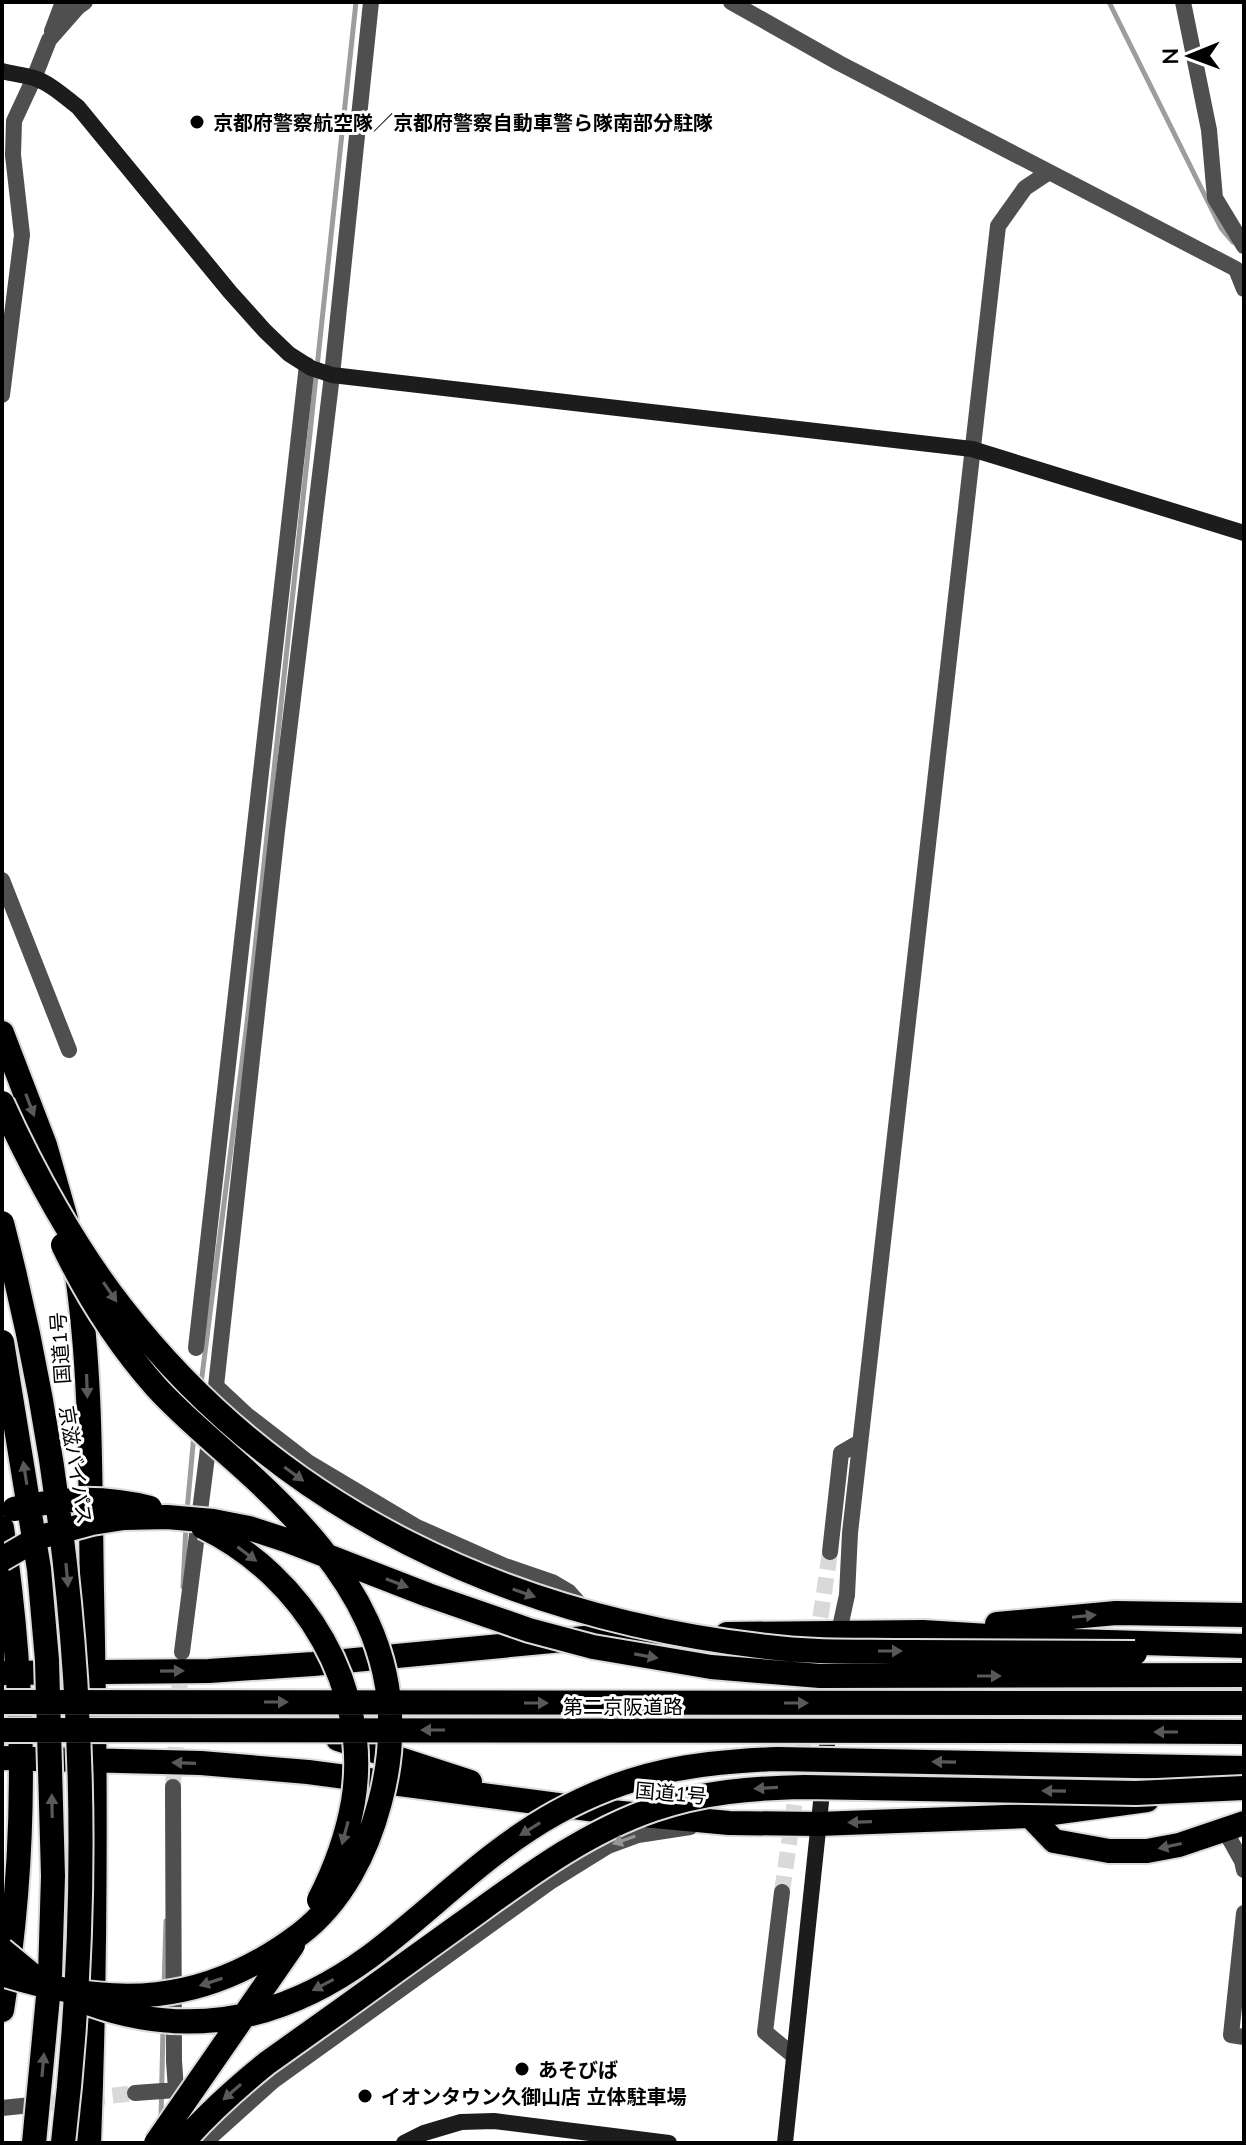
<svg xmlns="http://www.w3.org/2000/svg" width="1246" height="2145" font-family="Mulish,'Noto Sans JP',sans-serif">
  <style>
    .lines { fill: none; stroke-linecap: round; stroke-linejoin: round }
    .stream { stroke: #9d9d9d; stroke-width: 5 }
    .street-tunnel { stroke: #d9d9d9; stroke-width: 16; stroke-dasharray: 16 8; stroke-linecap: butt }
    .highway-casing { stroke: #dbdbdb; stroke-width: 28 }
    .street { stroke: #4f4f4f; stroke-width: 16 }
    .secondary { stroke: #1c1c1c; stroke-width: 16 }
    .highway { stroke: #000; stroke-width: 24 }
    .highway-bridge-casing { stroke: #dbdbdb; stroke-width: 28; stroke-linecap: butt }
    .highway-bridge { stroke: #000; stroke-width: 24 }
    .oneway { fill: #595959 }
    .oneway2 { fill: #959595 }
    .poi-dot { fill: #000; stroke: #fff; stroke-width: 3 }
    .labels { text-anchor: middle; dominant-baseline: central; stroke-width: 6; stroke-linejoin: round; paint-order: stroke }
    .poi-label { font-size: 20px; font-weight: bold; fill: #000; stroke: #fff; text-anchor: start }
    .street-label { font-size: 20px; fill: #000; stroke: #fff }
  </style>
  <rect width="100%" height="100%" fill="#fff"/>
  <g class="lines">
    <path class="stream" d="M 1109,2 L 1221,228 L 1233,242
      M 201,1384 L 247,1023 L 356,2
      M 187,1511 L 194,1434
      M 183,1587 L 186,1525
      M 164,1987 L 166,1921
      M 161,2119 L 163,2029"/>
    <path class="street-tunnel" d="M 817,1641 L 830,1552
      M 173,1787 L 181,1665
      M 782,1892 L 814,1668
      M 41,2104 L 135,2093"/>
    <g class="highway-casing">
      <path id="highway" d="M 2,1033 L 45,1145 L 66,1219
        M 77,1275 C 92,1379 90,1485 92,1590 C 96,1775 96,1959 89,2143
        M 2,1528 C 26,1687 28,1851 2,2010
        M 997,1624 L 1116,1613 L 1244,1615
        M 727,1634 L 923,1632 L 1074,1641 L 1244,1646
        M 2,1673 L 209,1671 L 313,1664 L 605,1636 L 666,1636
        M 1015,1703 L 1244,1703
        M 81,1713 L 95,1716 L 215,1716 L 263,1722
        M 1015,1731 L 1244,1732
        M 338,1739 L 470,1782
        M 2,1758 L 201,1763 L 308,1772 L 611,1812 L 729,1823 L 818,1824 L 1030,1816 L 1147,1800
        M 1134,1766 L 1244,1768
        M 1030,1816 L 1054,1841 L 1109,1851 L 1147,1851 L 1179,1845 L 1244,1823"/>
    </g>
    <path class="street" d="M 731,2 L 839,63 L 1236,269 L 1244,289
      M 1183,2 L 1209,130 L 1215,198 L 1244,246
      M 52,31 L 63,2
      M 2,395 L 22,235 L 13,155 L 14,121 L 34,78 L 49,40 L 78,7 L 85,2
      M 2,880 L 69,1050
      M 196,1348 L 307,365
      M 216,1386 L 247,1415 L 308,1462 L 417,1527 L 505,1566 L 552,1582 L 569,1592 L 584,1609
      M 830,1552 L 841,1453 L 860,1442
      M 839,1632 L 847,1595 L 850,1533 L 998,226 L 1025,188 L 1049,172
      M 182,1652 L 216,1386 L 277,831 L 332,375 L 371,2
      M 173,1787 L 174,2061 L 176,2090 L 184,2110
      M 1224,1829 L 1242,1861 L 1244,1870
      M 782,1892 L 765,2032 L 794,2056
      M 1244,1913 L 1231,2035 L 1244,2037
      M 135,2093 L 176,2090
      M 2,2108 L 41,2104
      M 204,2143 L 273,2081 L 550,1882 L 608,1846 L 638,1835 L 690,1827"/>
    <path class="secondary" d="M 2,71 C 13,74 24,75 34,78 C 50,83 65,97 78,107 L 230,292 L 265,331 L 289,354 L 311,368 L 332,375 L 972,449 L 1244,533
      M 404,2143 L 424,2133 L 461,2122 L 494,2121 L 669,2143
      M 785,2143 L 838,1641"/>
    <use href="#highway" class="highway"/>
    <g class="highway-bridge-casing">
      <path id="highway-bridge" d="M 2,1103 C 33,1172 76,1249 122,1308 C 281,1513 513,1618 767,1647 C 814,1653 862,1651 910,1652 C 985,1652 1060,1653 1135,1653
        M 2,1223 C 80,1523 99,1835 63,2143
        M 2,1342 L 39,1569 L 47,1660 L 53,1876 L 50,1976 L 34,2143
        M 14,1509 C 60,1498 103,1496 150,1508
        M 203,1527 C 304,1576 372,1688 353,1802 C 347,1836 335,1869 319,1900
        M 2,1559 L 40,1537 L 92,1523 L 124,1518 L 167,1517 L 213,1521 L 249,1528 L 286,1540 L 428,1595 L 529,1630 L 593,1647 L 711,1667 L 820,1676 L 1244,1675
        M 2,1702 L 1015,1703
        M 2,1730 L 1015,1731
        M 2,1950 L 37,1979
        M 2,1974 C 113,2009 205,2006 300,1934 C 342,1902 367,1852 380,1802 C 417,1663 351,1568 254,1478 C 221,1447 186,1420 156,1387 C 118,1344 88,1297 63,1245
        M 88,2003 C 190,2040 283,2020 369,1957 C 432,1910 487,1851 556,1813 C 630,1772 695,1762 778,1759 L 1134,1766
        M 156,2143 L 293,1945
        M 182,2143 C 208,2113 236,2088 267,2063 C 332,2017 396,1971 461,1924 C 521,1881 583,1833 654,1809 C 702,1792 753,1788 804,1787 L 1136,1793 L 1244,1788"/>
    </g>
    <use href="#highway-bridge" class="highway-bridge"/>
  </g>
  <defs><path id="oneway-solid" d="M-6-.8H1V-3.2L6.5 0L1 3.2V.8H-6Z" transform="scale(2)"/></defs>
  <g class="oneway">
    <use href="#oneway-solid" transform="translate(30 1105) rotate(69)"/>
    <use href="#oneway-solid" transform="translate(110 1292) rotate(56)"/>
    <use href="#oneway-solid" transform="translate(87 1386) rotate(88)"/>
    <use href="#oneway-solid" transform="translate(25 1473) rotate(-99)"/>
    <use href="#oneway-solid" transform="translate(294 1474) rotate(36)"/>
    <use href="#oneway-solid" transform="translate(247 1554) rotate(37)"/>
    <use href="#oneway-solid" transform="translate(67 1575) rotate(85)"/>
    <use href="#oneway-solid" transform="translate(397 1583) rotate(21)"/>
    <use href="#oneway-solid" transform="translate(524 1593) rotate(19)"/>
    <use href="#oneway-solid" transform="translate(1084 1616) rotate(-6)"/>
    <use href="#oneway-solid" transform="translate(890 1651)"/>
    <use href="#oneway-solid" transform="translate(646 1656) rotate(10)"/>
    <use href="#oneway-solid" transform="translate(172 1671) rotate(-1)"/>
    <use href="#oneway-solid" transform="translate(989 1676)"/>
    <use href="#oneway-solid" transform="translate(276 1702)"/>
    <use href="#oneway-solid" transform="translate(536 1703)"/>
    <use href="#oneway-solid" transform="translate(796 1703)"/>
    <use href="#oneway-solid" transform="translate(433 1730) rotate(-180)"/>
    <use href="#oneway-solid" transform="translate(1166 1732) rotate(-180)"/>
    <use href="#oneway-solid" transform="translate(944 1762) rotate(-179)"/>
    <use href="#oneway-solid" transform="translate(184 1763) rotate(-178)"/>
    <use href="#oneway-solid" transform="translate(766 1788) rotate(177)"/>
    <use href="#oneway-solid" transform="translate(1054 1791) rotate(-179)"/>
    <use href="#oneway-solid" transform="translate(52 1806) rotate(-91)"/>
    <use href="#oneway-solid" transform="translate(860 1822) rotate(178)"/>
    <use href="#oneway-solid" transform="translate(530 1829) rotate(148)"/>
    <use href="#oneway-solid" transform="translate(345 1833) rotate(105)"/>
    <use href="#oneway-solid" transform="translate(1170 1846) rotate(168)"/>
    <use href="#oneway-solid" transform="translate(211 1982) rotate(162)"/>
    <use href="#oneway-solid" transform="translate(323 1985) rotate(152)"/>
    <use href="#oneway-solid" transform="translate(43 2065) rotate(-85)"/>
    <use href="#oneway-solid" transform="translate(232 2092) rotate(139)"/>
  </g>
  <use class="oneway2" href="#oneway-solid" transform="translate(624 1840) rotate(161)"/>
  <g class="poi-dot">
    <circle cx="197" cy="122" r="8"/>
    <circle cx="522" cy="2069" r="8"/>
    <circle cx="365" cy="2096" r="8"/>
  </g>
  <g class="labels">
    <g class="poi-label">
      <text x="213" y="122">京都府警察航空隊／京都府警察自動車警ら隊南部分駐隊</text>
      <text x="538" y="2069">あそびば</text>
      <text x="381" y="2096">イオンタウン久御山店 立体駐車場</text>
    </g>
    <g class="street-label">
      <text transform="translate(60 1348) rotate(-94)">国道1号</text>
      <text transform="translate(76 1465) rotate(81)">京滋バイパス</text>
      <text x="623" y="1706">第二京阪道路</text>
      <text transform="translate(671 1793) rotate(5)">国道1号</text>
    </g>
  </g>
  <rect width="1246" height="2145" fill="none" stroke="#000000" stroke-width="8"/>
  <g transform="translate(1190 56) rotate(269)" stroke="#ffffff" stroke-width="6" paint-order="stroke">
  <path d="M0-6L14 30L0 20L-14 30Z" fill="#000000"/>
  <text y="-12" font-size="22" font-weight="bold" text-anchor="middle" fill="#000000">N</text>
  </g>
</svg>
